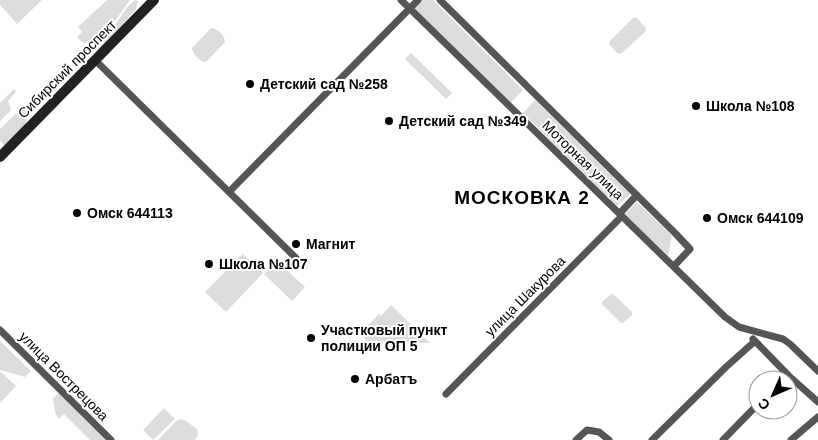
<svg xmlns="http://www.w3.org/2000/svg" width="818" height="440" font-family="Arial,sans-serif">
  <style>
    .green { fill: #dcdcdc }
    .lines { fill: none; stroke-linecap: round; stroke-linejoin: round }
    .street { stroke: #555; stroke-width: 7 }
    .secondary { stroke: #222; stroke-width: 10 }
    .poi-dot { fill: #000; stroke: #fff; stroke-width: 2 }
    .labels { text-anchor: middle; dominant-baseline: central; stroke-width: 4; stroke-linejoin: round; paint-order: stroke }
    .street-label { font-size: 14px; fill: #000; stroke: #fff }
    .poi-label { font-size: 14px; font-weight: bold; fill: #000; stroke: #fff; text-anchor: start }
    .district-label { font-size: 19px; font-weight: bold; letter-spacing: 1px; fill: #000; stroke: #fff }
  </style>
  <rect width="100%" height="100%" fill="#fff"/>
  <path class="green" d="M 0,0 L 42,0 L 17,24 L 0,5 Z
    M 107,0 L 130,0 L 95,49 L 87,41 L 84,44 L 77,37 L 82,32 L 78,27 Z
    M 135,0 L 138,1 L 136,9 L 99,51 L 98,50 L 128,6 Z
    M 421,0 L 433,0 L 523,90 L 510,104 L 413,8 Z
    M 633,18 L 637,18 L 646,28 L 645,32 L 622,53 L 618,54 L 609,44 L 609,42 Z
    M 211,28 C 219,29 224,35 225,42 L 206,62 C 199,61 193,55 192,48 Z
    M 411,53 L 452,93 L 446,99 L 405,59 Z
    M 14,89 L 16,92 L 8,101 L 11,110 L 0,121 L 0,103 Z
    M 33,97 L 36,99 L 33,106 L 35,109 L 28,116 L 25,126 L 7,145 L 4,145 L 0,141 L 0,129 Z
    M 535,100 L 630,194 L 617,206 L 523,113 Z
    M 637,202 L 672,236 L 668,256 L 625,214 Z
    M 243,254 L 263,273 L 226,312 L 205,292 Z
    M 277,261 L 305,287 L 292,301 L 264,274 Z
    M 611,294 L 613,294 L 632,312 L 632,315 L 623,323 L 621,323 L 602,304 L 602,302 Z
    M 391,305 L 430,343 L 368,341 L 359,334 L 379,314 L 381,316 Z
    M 0,341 L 31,371 L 25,377 L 0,370 Z
    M 0,372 L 2,373 L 16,386 L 0,403 Z
    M 58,394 L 62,394 L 108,440 L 90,440 L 64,414 L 59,419 L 55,413 L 53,398 Z
    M 164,408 L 175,419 L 153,440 L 143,430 Z
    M 180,419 L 186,421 L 197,429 L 198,436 L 194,440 L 158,440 L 176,421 Z"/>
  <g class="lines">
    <path class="street" d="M 401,0 L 725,317 L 739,327 L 783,339 L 790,344 L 818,371
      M 440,0 L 676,234 L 690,249 L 674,266
      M 95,60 L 301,263
      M 229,192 L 418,0
      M 620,213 L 637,195
      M 0,330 L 111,440
      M 753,339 L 789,376 L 818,402
      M 446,394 L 622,216
      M 576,440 L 587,430 L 599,432 L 609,440
      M 652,440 L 726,367 L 754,342
      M 723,440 L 758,404
      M 791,440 L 818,417"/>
    <path class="secondary" d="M 0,157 L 154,0"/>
  </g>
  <g class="poi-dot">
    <circle cx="250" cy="84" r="5"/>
    <circle cx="696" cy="106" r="5"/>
    <circle cx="389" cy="121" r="5"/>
    <circle cx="77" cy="213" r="5"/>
    <circle cx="707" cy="218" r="5"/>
    <circle cx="296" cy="244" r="5"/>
    <circle cx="209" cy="264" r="5"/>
    <circle cx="311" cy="338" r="5"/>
    <circle cx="355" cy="379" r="5"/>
  </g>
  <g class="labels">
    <g class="street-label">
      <text transform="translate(67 69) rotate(-45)">Сибирский проспект</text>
      <text transform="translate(583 160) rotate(44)">Моторная улица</text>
      <text transform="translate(525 296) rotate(-45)">улица Шакурова</text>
      <text transform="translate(64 376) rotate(45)">улица Вострецова</text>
    </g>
    <g class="poi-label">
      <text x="260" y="84">Детский сад №258</text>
      <text x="706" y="106">Школа №108</text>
      <text x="399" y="121">Детский сад №349</text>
      <text x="87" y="213">Омск 644113</text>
      <text x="717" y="218">Омск 644109</text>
      <text x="306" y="244">Магнит</text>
      <text x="219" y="264">Школа №107</text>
      <text x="321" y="330">Участковый пункт<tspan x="321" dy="16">полиции ОП 5</tspan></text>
      <text x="365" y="379">Арбатъ</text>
    </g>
    <g class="district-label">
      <text x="522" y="197">МОСКОВКА 2</text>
    </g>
  </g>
  <g transform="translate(773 395) rotate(225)"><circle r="24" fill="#ffffff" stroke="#999999"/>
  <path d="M0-4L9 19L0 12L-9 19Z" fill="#000000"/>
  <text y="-8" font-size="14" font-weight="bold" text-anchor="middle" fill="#000000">С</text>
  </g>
</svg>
